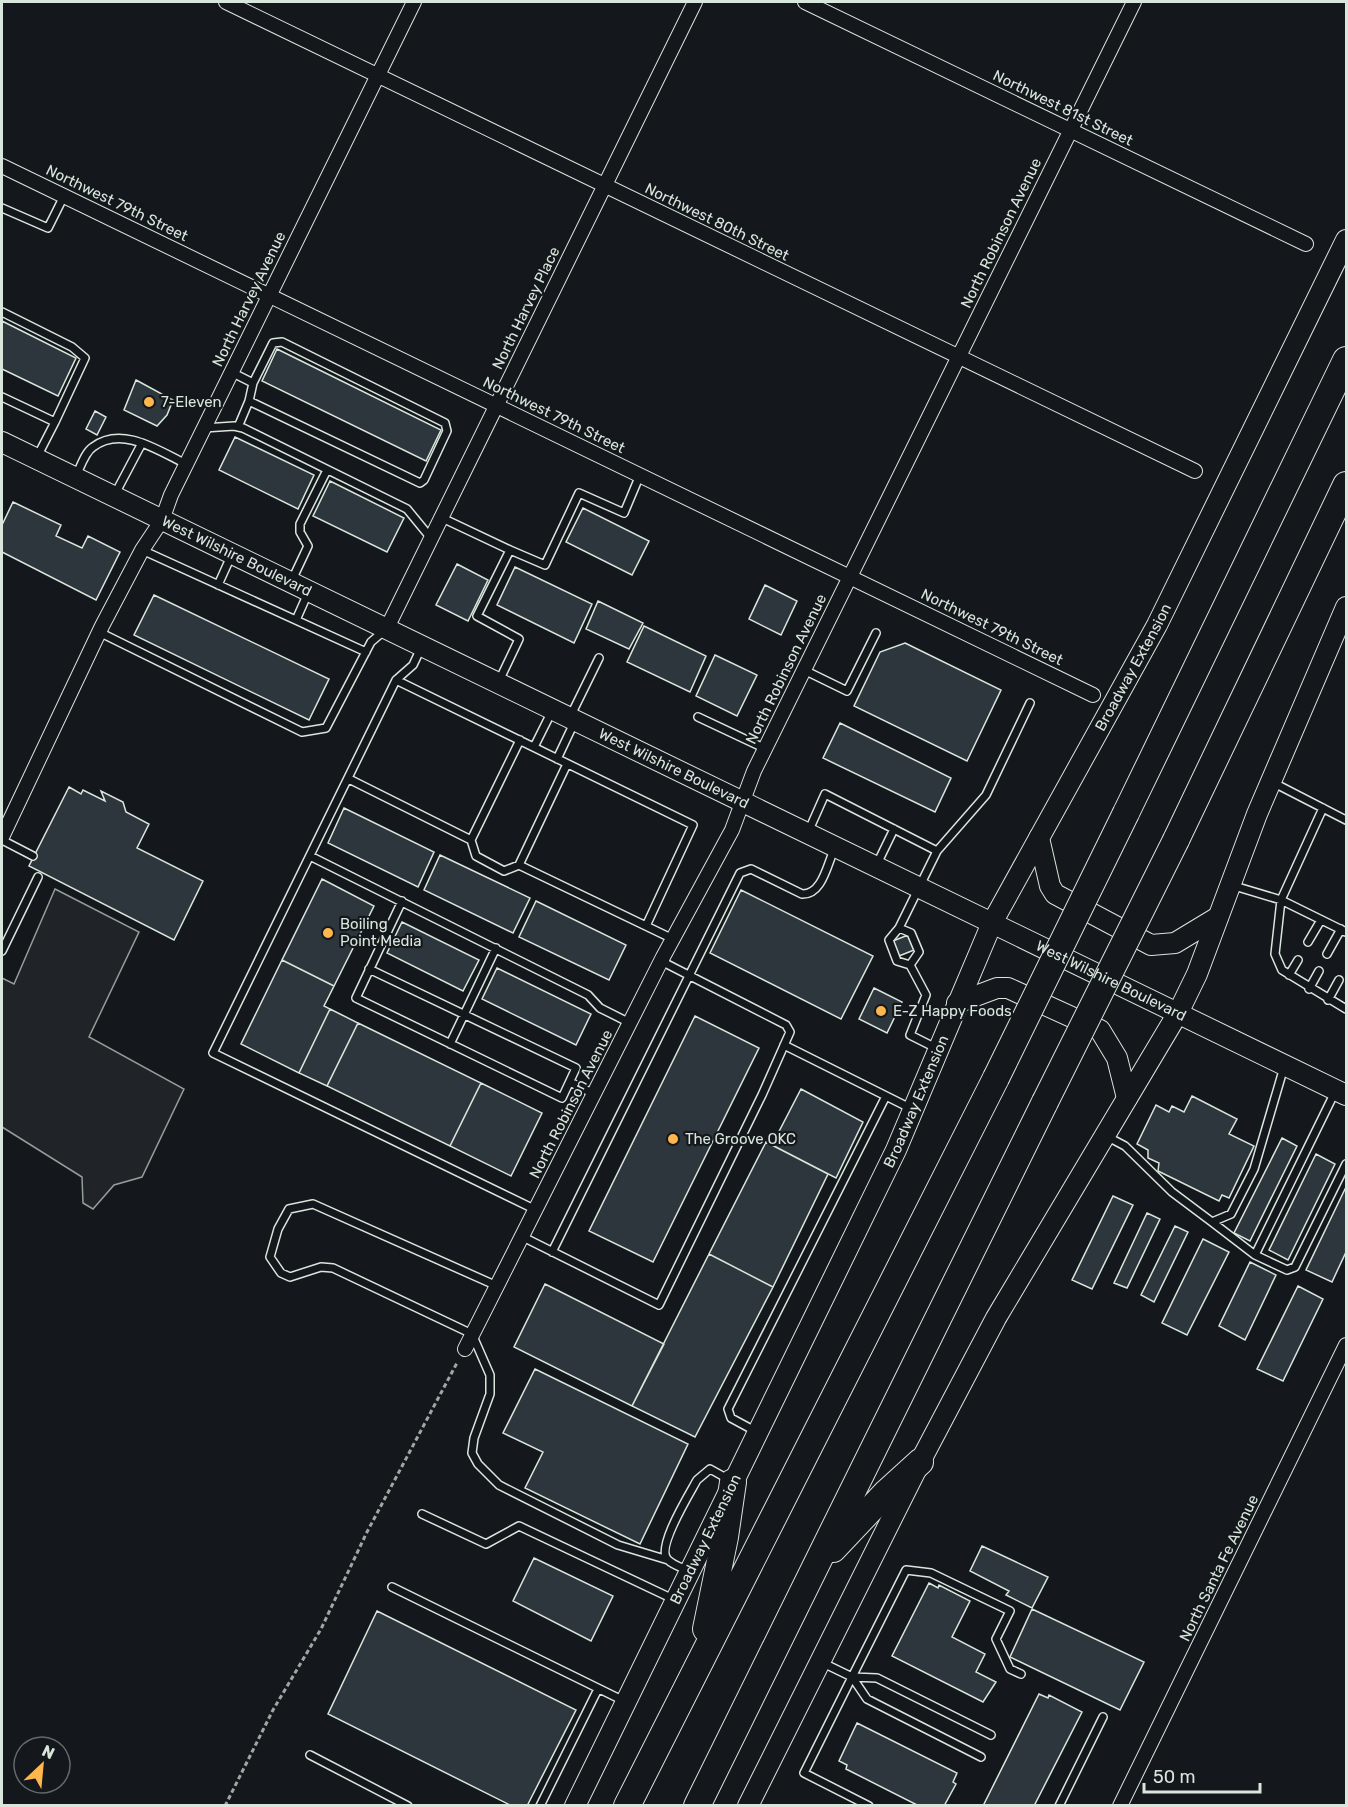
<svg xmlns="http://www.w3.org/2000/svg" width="1348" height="1807" font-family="Rubik,sans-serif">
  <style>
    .green { fill: #202428; stroke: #939e99; stroke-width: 1.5 }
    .building { fill: #2c363c; stroke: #d8e6dc; stroke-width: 1.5 }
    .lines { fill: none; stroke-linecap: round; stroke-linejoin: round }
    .lane-casing { stroke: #d8e6dc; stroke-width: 10 }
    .street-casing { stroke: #d8e6dc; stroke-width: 16 }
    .secondary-casing { stroke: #d8e6dc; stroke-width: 22 }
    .highway-casing { stroke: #d8e6dc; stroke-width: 28 }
    .path { stroke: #9da8a2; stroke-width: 3; stroke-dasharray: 4.5 3; stroke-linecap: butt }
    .lane { stroke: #14181c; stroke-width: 7 }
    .street { stroke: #14181c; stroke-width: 14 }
    .secondary { stroke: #14181c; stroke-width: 20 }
    .highway { stroke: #14181c; stroke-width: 26 }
    .highway-bridge-casing { stroke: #d8e6dc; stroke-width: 28; stroke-linecap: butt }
    .highway-bridge { stroke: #14181c; stroke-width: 26 }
    .poi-dot { fill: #ffb74d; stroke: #14181c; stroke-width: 2 }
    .labels { text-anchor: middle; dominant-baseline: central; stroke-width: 4.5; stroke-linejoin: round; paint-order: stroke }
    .street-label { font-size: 15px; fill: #d8e6dc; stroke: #14181c }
    .poi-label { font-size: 15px; fill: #d8e6dc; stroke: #14181c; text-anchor: start }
  </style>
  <rect width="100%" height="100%" fill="#14181c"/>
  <path class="green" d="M 55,889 L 139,932 L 89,1037 L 184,1089 L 142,1177 L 114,1185 L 93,1209 L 83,1203 L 82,1177 L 2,1127 L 2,978 L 14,984 Z"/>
  <path class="building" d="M 2,321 L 76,358 L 58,396 L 2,369 Z
    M 277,349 L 441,430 L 426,461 L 262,381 Z
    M 136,380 L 173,400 L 167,415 L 157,426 L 124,410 Z
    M 95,411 L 106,417 L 97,435 L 86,429 Z
    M 235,437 L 314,475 L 298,509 L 219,470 Z
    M 330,481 L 404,518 L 387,552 L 313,516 Z
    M 13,502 L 61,525 L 56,536 L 82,548 L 88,536 L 120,552 L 96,600 L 2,552 L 2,525 Z
    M 583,508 L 649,541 L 632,575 L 566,542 Z
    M 457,564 L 488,580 L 468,621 L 436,605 Z
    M 515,567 L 592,604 L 574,643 L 497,605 Z
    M 765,585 L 797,601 L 781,635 L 749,619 Z
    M 154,595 L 329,679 L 309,720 L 134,635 Z
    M 598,601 L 643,623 L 629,649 L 586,629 Z
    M 644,626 L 706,656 L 690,692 L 627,662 Z
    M 905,643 L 1001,690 L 967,761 L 854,706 L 880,652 Z
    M 715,655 L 757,675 L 737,716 L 696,696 Z
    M 840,723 L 951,778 L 935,812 L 823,758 Z
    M 69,787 L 81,794 L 83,790 L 105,801 L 101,791 L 123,802 L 126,812 L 149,824 L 137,848 L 203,881 L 174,940 L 29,866 Z
    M 344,808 L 434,852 L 418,887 L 328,843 Z
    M 440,855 L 530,898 L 513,933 L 424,890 Z
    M 322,879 L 374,906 L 334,986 L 282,960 Z
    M 741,890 L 873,956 L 841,1019 L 710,953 Z
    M 536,901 L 626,945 L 609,980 L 519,937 Z
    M 402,922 L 479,960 L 463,991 L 387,953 Z
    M 908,935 L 914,950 L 899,956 L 893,941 Z
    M 282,960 L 334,986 L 324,1006 L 330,1009 L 299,1073 L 241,1044 Z
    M 497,968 L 591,1014 L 576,1045 L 482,999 Z
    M 874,988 L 902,1002 L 887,1033 L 859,1019 Z
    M 330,1009 L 358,1023 L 327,1086 L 299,1073 Z
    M 695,1016 L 759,1048 L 653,1262 L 589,1231 Z
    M 358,1023 L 481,1083 L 450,1146 L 327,1086 Z
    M 481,1083 L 542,1113 L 511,1176 L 450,1146 Z
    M 801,1089 L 863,1122 L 836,1178 L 772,1145 Z
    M 1192,1096 L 1237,1119 L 1229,1134 L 1254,1146 L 1229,1198 L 1222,1195 L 1219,1201 L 1158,1171 L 1159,1163 L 1148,1158 L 1148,1150 L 1137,1144 L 1156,1105 L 1169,1112 L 1172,1106 L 1184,1112 Z
    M 1282,1138 L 1297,1146 L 1250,1241 L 1234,1233 Z
    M 766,1142 L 828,1174 L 773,1287 L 709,1254 Z
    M 1316,1154 L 1335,1164 L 1288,1260 L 1269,1250 Z
    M 1346,1187 L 1346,1252 L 1332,1282 L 1306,1270 Z
    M 1113,1196 L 1133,1205 L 1092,1289 L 1072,1280 Z
    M 1147,1213 L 1160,1219 L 1127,1288 L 1114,1283 Z
    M 1175,1226 L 1188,1232 L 1154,1302 L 1141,1295 Z
    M 1203,1239 L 1229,1252 L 1187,1335 L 1162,1323 Z
    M 709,1254 L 773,1287 L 695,1437 L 632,1406 Z
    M 1250,1262 L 1276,1275 L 1245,1340 L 1219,1326 Z
    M 545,1284 L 664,1344 L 632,1406 L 514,1347 Z
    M 1298,1286 L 1323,1299 L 1283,1381 L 1257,1369 Z
    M 535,1369 L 688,1444 L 640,1544 L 525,1488 L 543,1452 L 503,1433 Z
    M 982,1546 L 1048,1577 L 1032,1608 L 1006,1595 L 1009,1591 L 970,1571 Z
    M 534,1558 L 613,1596 L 591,1641 L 513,1601 Z
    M 929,1583 L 938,1588 L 939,1585 L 970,1601 L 952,1637 L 985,1654 L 976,1672 L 996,1682 L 983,1702 L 892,1656 Z
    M 1032,1609 L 1144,1662 L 1120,1710 L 1010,1657 Z
    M 377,1611 L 576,1710 L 527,1806 L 512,1806 L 328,1714 Z
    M 1039,1694 L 1048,1698 L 1049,1695 L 1082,1712 L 1034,1806 L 983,1806 Z
    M 857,1723 L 957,1773 L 953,1782 L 956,1784 L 944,1806 L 919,1806 L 846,1769 L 847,1765 L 839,1761 Z"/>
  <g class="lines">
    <g class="lane-casing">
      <path id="lane" d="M 2,208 L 48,228 L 64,196
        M 2,312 L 72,347 L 85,358 L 55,422 L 2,397
        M 231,372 L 253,383 L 249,401 L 420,483 L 424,480 L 447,431 L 445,423 L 282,342 L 273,343 L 253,383
        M 238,427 L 249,401
        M 204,428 L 234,426 L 243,428 L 407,509 L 430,537
        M 37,457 L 55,422
        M 76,476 C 80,468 85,452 93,447 C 122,425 159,451 186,464
        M 115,494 L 142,443
        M 440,517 L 510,550 L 477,616 L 519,639 L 499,681
        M 142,550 L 366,652
        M 510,550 L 545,565 L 579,493 L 624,513 L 640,475
        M 292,580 L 308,546 L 300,532 L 300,524 L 327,470
        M 218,585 L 232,554
        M 296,620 L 308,593
        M 99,632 L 302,732 L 326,728 L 371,642 L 385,630
        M 421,648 L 413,665 L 396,680 L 213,1053 L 536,1210
        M 804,670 L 847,691 L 876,633
        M 396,680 L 693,825 L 646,926
        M 571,715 L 599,658
        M 698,717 L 766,749
        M 534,747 L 552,711
        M 557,759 L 574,723
        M 349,779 L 471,840 L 476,856 L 504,871 L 519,865 L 673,939
        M 1274,783 L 1346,820
        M 809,830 L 825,794 L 937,851
        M 2,840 L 33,856
        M 471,840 L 520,740
        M 312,857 L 588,995 L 600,1008 L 630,1023
        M 877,864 L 894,829
        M 519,865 L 567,764
        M 1231,885 L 1281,900 L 1323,808
        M 899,928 L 911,933 L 919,952 L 910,965
        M 1346,932 L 1281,900 L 1275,954 L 1282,970 L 1346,1009
        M 1308,942 L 1321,920
        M 2,951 L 38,877
        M 1327,954 L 1341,929
        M 369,969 L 576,1068 L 562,1098 L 356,998 L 402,901
        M 1289,975 L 1298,960
        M 1309,989 L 1319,971
        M 1328,1000 L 1339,980
        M 450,1044 L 496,948
        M 784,1045 L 910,1108
        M 938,1049 L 910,1035 L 926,995 L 910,965 L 897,961 L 889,940 L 899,928 L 937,851 L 986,795 L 1030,703
        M 570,1082 L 594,1094
        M 1108,1137 L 1125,1146 L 1172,1192 L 1212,1222 L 1231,1214 L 1254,1169 L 1284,1067
        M 1212,1222 L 1255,1255 L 1335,1092
        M 523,1237 L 659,1305 L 762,1095 L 790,1032 L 786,1025 L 661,961
        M 552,1252 L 740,873 L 751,869 L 802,894 C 822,895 827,865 834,850
        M 1255,1255 L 1287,1270 L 1295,1267 L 1346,1164
        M 497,1286 L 313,1204 L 289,1209 L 278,1229 L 270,1257 L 281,1273 L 290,1277 L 321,1267 L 333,1268 L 472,1334 L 490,1375 L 490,1394 L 474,1438 L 472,1453 L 478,1464 L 499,1485 L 618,1545 L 668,1560
        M 755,1431 L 731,1418 L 728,1409 L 886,1096
        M 422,1514 L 486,1544 L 519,1526 L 673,1599
        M 689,1571 C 683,1568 673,1565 668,1560 C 655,1549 690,1493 697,1480 L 710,1469 L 728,1479
        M 392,1587 L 624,1701
        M 821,1662 L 852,1677 L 804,1773 L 869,1806
        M 852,1677 L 906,1570 L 931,1573 L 1010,1611 L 996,1639 L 1010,1669 L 1021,1674
        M 852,1677 L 867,1699 L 981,1757
        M 852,1677 L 877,1678 L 991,1735
        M 310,1755 L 408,1806
        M 540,1806 L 598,1689
        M 1059,1806 L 1103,1717"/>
    </g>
    <g class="street-casing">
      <path id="street" d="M 226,2 L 1195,471
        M 805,2 L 1306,244
        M 2,166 L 1093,695
        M 387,628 L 695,2
        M 2,837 L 102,626 L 142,550 L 162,520 L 171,495 L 414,2
        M 465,1349 L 663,957 L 732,830 L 754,771 L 1134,2
        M 1120,1806 L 1346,1345"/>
    </g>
    <g class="secondary-casing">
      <g id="secondary">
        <path id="s1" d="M 2,442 L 1346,1095"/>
        <path d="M 1039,838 L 1050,886 L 1055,894 L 1151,945 L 1175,943 L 1218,917"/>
        <path d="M 957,1003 L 997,988 L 1008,988 L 1100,1030 L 1117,1058 L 1127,1098"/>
        <path id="s2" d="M 575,1806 L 896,1150 L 992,923 L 1157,625 L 1346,240"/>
        <path d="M 748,1806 L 920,1462 L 996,1318 L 1178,1013 L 1197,974 L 1257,814 L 1346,607"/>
      </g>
    </g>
    <g class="highway-casing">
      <path id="highway" d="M 1126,813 L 1346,360
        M 1176,840 L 1346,485
        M 833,1549 L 887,1492 L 920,1462
        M 706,1629 L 725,1537 L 733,1482
        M 627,1806 L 996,1078
        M 697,1806 L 1045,1102"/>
    </g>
    <path class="path" d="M 225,1806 L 273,1710 L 321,1629 L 367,1532 L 458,1361"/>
    <use href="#lane" class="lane"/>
    <use href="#street" class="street"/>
    <use href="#secondary" class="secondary"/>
    <use href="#highway" class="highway"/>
    <g class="highway-bridge-casing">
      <path id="highway-bridge" d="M 996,1078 L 1126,813
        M 1045,1102 L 1176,840"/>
    </g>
    <use href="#highway-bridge" class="highway-bridge"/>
  </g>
  <g class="poi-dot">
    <circle cx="149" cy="402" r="6"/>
    <circle cx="328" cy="933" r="6"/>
    <circle cx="881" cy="1011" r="6"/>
    <circle cx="673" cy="1139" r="6"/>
  </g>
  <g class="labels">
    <g class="street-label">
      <text transform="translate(1063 108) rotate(26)">Northwest 81st Street</text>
      <text transform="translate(117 203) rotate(26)">Northwest 79th Street</text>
      <text transform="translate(717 222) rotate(26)">Northwest 80th Street</text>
      <text transform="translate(1001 233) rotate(-64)">North Robinson Avenue</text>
      <text transform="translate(249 299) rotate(-64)">North Harvey Avenue</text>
      <text transform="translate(526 308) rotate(-64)">North Harvey Place</text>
      <text transform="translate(554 415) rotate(26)">Northwest 79th Street</text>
      <text stroke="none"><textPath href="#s1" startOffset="261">West Wilshire Boulevard</textPath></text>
      <text transform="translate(992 627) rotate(26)">Northwest 79th Street</text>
      <text stroke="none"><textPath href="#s2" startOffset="1269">Broadway Extension</textPath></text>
      <text transform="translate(786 669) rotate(-64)">North Robinson Avenue</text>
      <text stroke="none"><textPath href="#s1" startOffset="747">West Wilshire Boulevard</textPath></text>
      <text stroke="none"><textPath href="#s1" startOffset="1233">West Wilshire Boulevard</textPath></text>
      <text stroke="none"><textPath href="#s2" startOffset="783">Broadway Extension</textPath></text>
      <text transform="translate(571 1104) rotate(-63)">North Robinson Avenue</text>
      <text stroke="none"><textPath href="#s2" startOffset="297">Broadway Extension</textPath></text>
      <text transform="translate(1219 1568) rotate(-64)">North Santa Fe Avenue</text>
    </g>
    <g class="poi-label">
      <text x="161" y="402">7-Eleven</text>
      <text x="340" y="924">Boiling<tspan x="340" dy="17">Point Media</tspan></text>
      <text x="893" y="1011">E-Z Happy Foods</text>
      <text x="685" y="1139">The Groove OKC</text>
    </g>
  </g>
  <rect width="1348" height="1807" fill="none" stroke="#d8e6dc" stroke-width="6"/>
  <g transform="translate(42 1765) rotate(26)"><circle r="28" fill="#14181c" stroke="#626a69" stroke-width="1.5"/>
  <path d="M0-4.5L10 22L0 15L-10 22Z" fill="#ffb74d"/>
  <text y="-9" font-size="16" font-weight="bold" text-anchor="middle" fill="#d8e6dc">N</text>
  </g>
  <path d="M1144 1783v9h116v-9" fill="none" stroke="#d8e6dc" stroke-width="3"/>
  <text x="1153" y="1783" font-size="18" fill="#d8e6dc" stroke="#14181c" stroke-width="4.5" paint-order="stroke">50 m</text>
</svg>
